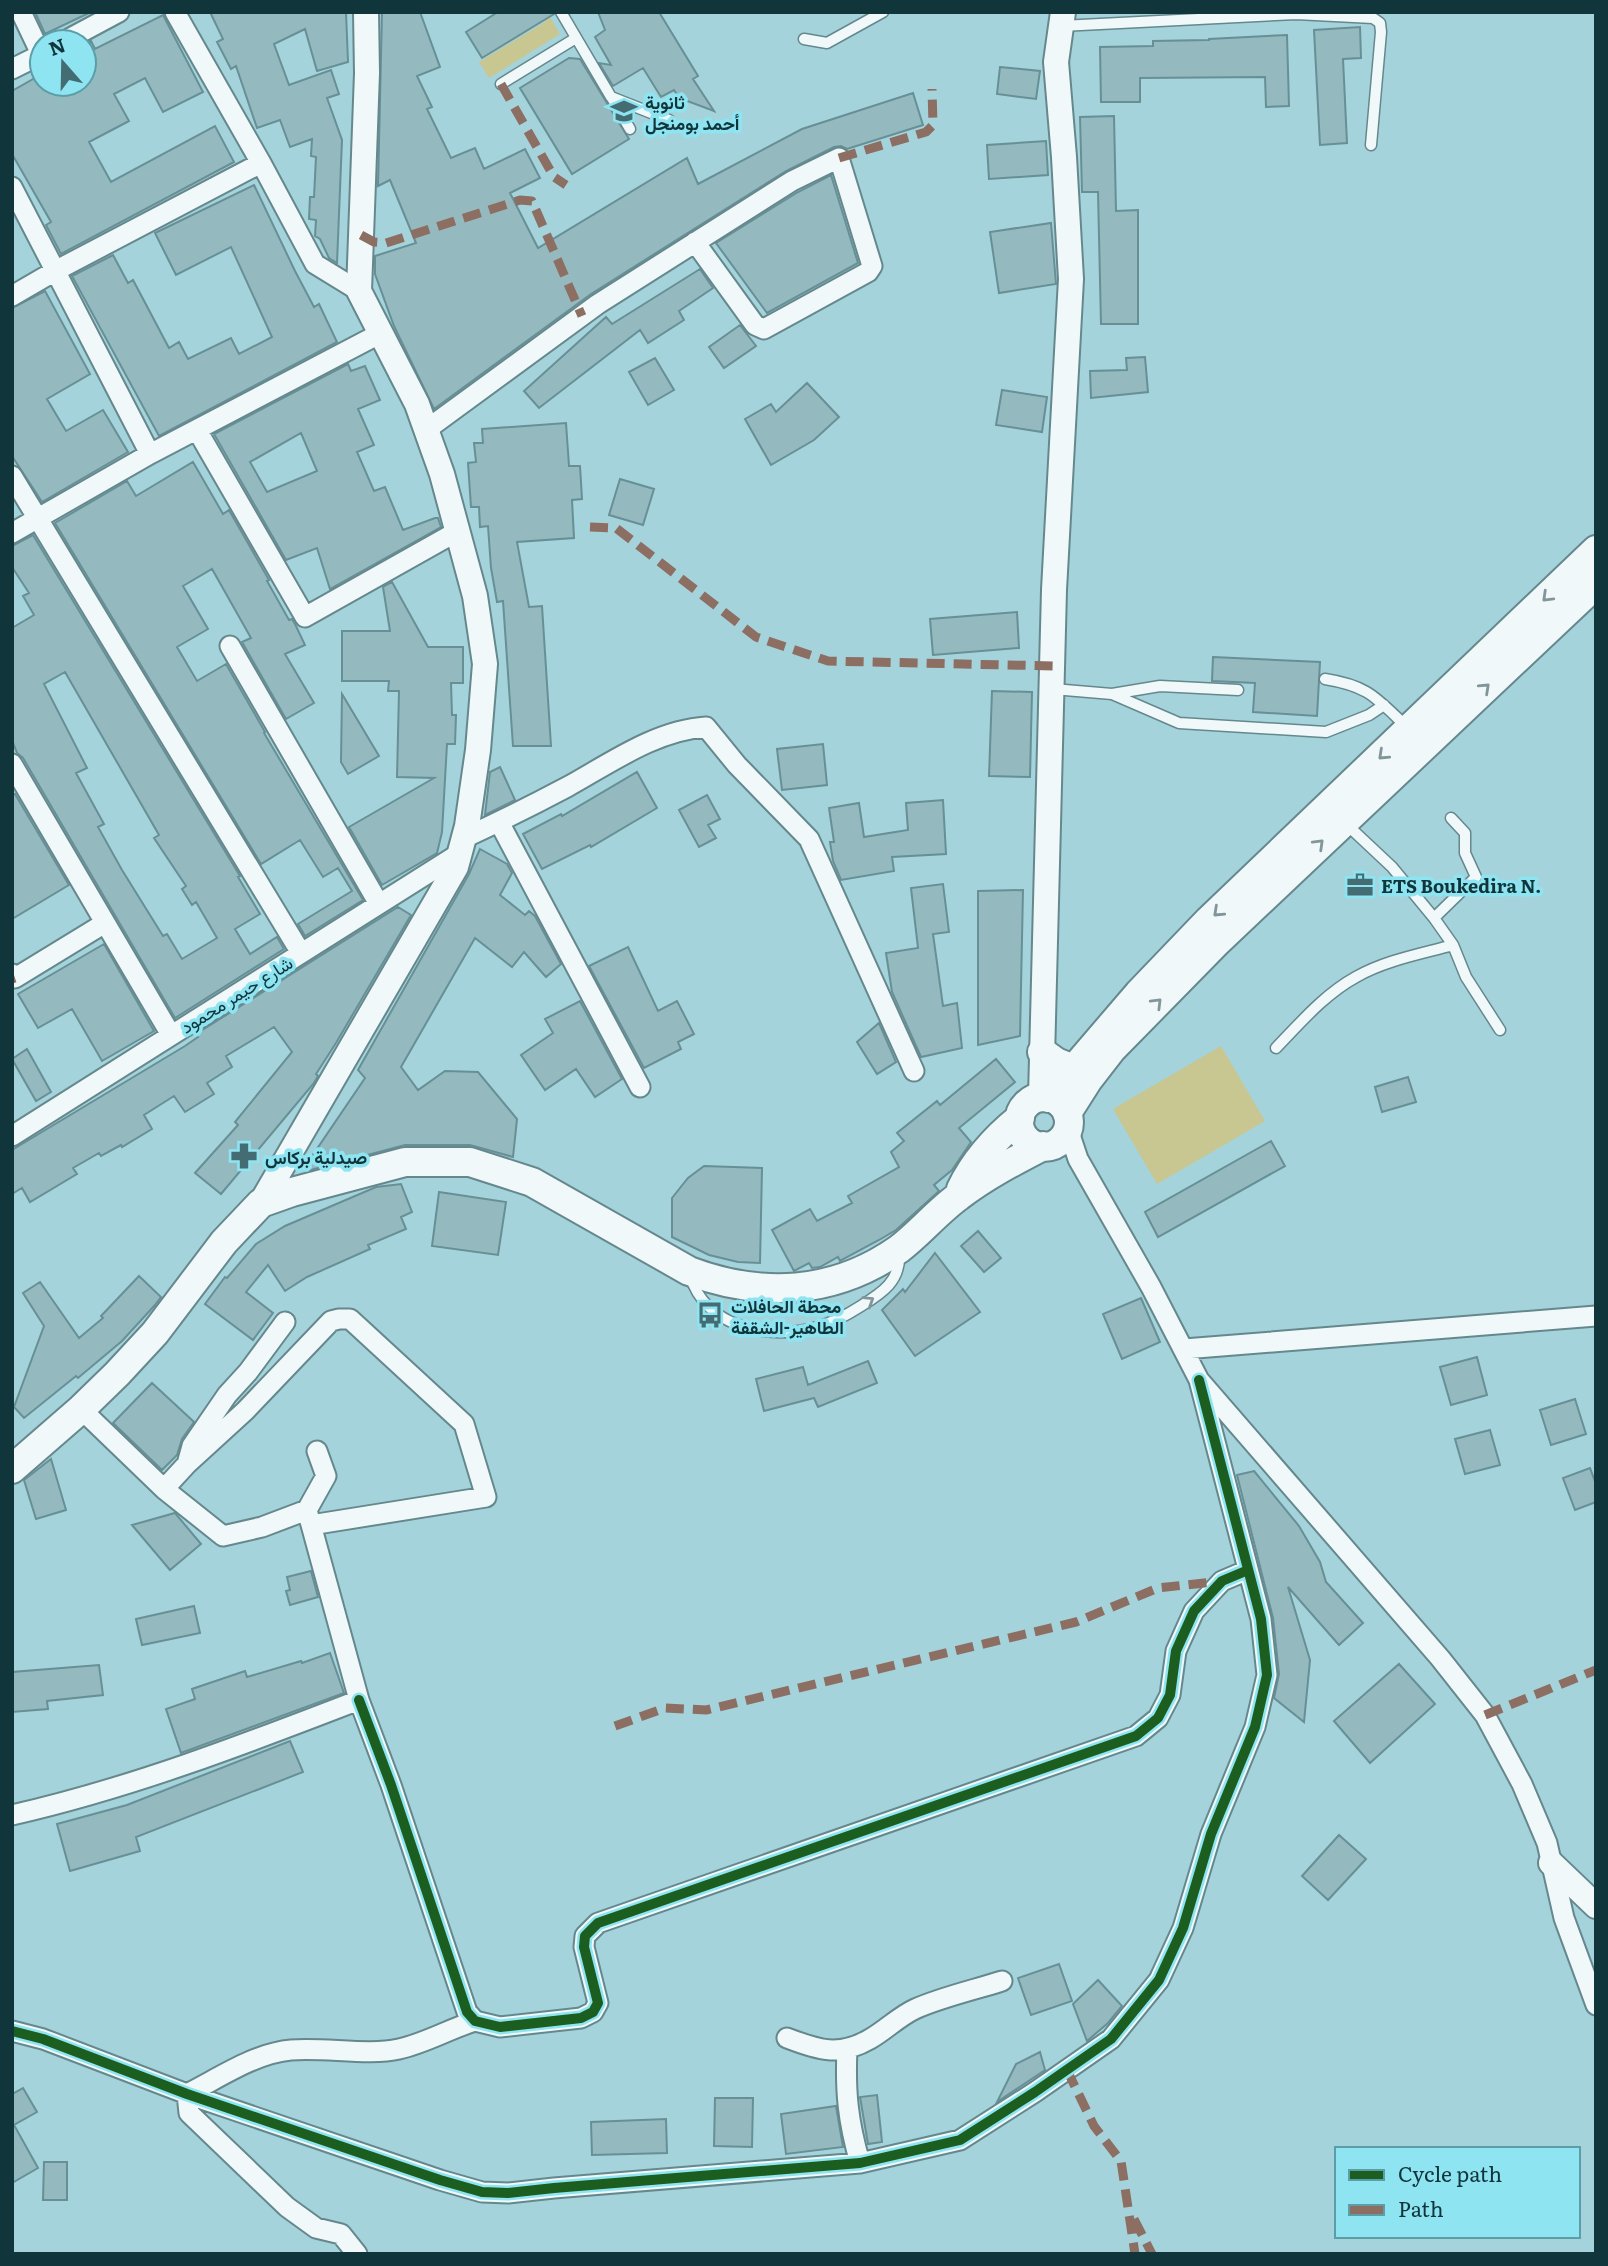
<svg xmlns="http://www.w3.org/2000/svg" width="1608" height="2266" font-family="Literata,Vazirmatn,serif">
  <style>
    .green { fill: #c8c791 }
    .building { fill: #94bac0; stroke: #678f96; stroke-width: 2; fill-rule: evenodd }
    .lines { fill: none; stroke-linecap: round; stroke-linejoin: round }
    .service-casing { stroke: #65888d; stroke-width: 13 }
    .minor-casing { stroke: #65888d; stroke-width: 23 }
    .tertiary-casing { stroke: #65888d; stroke-width: 28 }
    .secondary-casing { stroke: #65888d; stroke-width: 32 }
    .service { stroke: #f1f8fa; stroke-width: 10 }
    .minor { stroke: #f1f8fa; stroke-width: 19 }
    .tertiary { stroke: #f1f8fa; stroke-width: 24 }
    .secondary { stroke: #f1f8fa; stroke-width: 28 }
    .quiet { stroke: #8d6e63; stroke-width: 9; stroke-dasharray: 18 9; stroke-linecap: butt }
    .cycleway-casing { stroke: #8ee4f1; stroke-width: 15 }
    .cycleway { stroke: #1b5e20; stroke-width: 10 }
    .oneway { stroke: #80969a }
    .labels { text-anchor: middle; dominant-baseline: central; stroke-width: 7; stroke-linejoin: round; paint-order: stroke }
    .poi-label { font-size: 18px; font-weight: bold; fill: #10353b; stroke: #8ee4f1; text-anchor: start }
    .street-label { font-size: 18px; fill: #10353b; stroke: #8ee4f1 }
  </style>
  <rect width="100%" height="100%" fill="#a4d3db"/>
  <path class="green" d="M 539,12 L 547,12 L 560,34 L 489,78 L 479,62 L 545,22 Z
    M 1221,1046 L 1265,1121 L 1157,1184 L 1113,1109 Z"/>
  <path class="building" d="M 35,12 L 91,12 L 45,34 Z
    M 210,12 L 346,12 L 348,62 L 317,71 L 305,29 L 274,44 L 289,85 L 331,70 L 339,94 L 327,98 L 342,140 L 337,263 L 329,258 L 320,239 L 315,236 L 316,220 L 309,219 L 310,197 L 314,197 L 316,157 L 311,156 L 312,139 L 290,147 L 280,120 L 257,128 L 236,66 L 231,69 L 217,42 L 223,39 Z
    M 382,12 L 420,12 L 440,67 L 417,76 L 432,107 L 427,109 L 451,158 L 475,148 L 484,169 L 525,149 L 540,178 L 510,193 L 538,248 L 687,158 L 698,184 L 802,129 L 913,93 L 923,125 L 847,149 L 841,146 L 834,147 L 786,171 L 591,294 L 434,409 L 394,326 L 375,274 L 375,256 L 416,243 L 390,180 L 378,186 Z
    M 498,12 L 554,12 L 554,14 L 482,58 L 466,32 Z
    M 598,12 L 659,12 L 698,76 L 693,79 L 714,111 L 679,98 L 674,90 L 661,97 L 643,68 L 613,86 L 599,63 L 611,65 L 595,37 L 605,30 Z
    M 163,15 L 203,92 L 163,112 L 145,78 L 114,94 L 129,121 L 89,142 L 111,182 L 215,126 L 234,162 L 61,254 L 46,225 L 51,222 L 12,154 L 12,91 L 42,74 L 42,84 L 84,84 L 84,45 L 91,41 L 95,49 Z
    M 1360,27 L 1361,58 L 1343,59 L 1347,143 L 1320,145 L 1314,30 Z
    M 1287,35 L 1289,106 L 1266,107 L 1265,77 L 1140,78 L 1140,102 L 1101,102 L 1100,47 L 1153,46 L 1153,41 L 1209,40 L 1209,39 Z
    M 569,58 L 580,59 L 629,139 L 572,174 L 520,88 Z
    M 1000,67 L 1040,71 L 1036,99 L 997,94 Z
    M 1114,116 L 1116,211 L 1138,210 L 1138,324 L 1101,324 L 1098,192 L 1082,192 L 1080,117 Z
    M 1046,141 L 1048,175 L 989,179 L 987,145 Z
    M 831,175 L 858,263 L 767,313 L 716,243 L 798,192 Z
    M 254,185 L 295,271 L 314,307 L 319,304 L 337,342 L 159,436 L 72,276 L 113,255 L 128,283 L 133,280 L 169,348 L 179,342 L 188,359 L 231,338 L 239,354 L 272,337 L 231,247 L 176,275 L 155,233 Z
    M 1051,223 L 1056,284 L 999,293 L 990,232 Z
    M 700,269 L 713,288 L 679,311 L 684,320 L 648,343 L 640,330 L 539,408 L 524,391 L 606,317 L 612,324 Z
    M 45,291 L 90,374 L 47,399 L 66,431 L 103,410 L 128,452 L 42,502 L 12,456 L 12,308 Z
    M 740,325 L 756,346 L 724,368 L 709,347 Z
    M 1145,357 L 1148,392 L 1091,398 L 1090,371 L 1127,370 L 1126,358 Z
    M 655,358 L 674,390 L 648,405 L 629,372 Z
    M 348,364 L 351,371 L 365,366 L 380,400 L 358,409 L 374,445 L 357,452 L 374,491 L 385,487 L 403,530 L 435,518 L 438,518 L 441,527 L 330,589 L 317,548 L 286,560 L 214,434 ZM 301,433 L 317,471 L 267,492 L 250,462 Z
    M 807,383 L 839,417 L 814,440 L 771,465 L 745,419 L 771,404 L 776,412 Z
    M 1002,390 L 1047,397 L 1042,432 L 996,425 Z
    M 566,423 L 569,466 L 580,466 L 582,499 L 572,500 L 574,538 L 517,542 L 529,607 L 542,606 L 551,746 L 513,746 L 503,601 L 497,602 L 491,568 L 488,526 L 480,527 L 479,507 L 471,507 L 468,463 L 476,462 L 474,443 L 483,443 L 482,429 Z
    M 193,462 L 223,514 L 229,510 L 269,580 L 267,581 L 289,620 L 292,619 L 295,624 L 305,645 L 285,654 L 314,703 L 286,719 L 242,642 L 251,638 L 212,569 L 183,586 L 208,629 L 177,647 L 197,681 L 226,664 L 265,732 L 264,733 L 363,900 L 305,936 L 298,924 L 352,891 L 338,868 L 323,877 L 300,840 L 261,864 L 55,523 L 127,481 L 136,496 Z
    M 620,479 L 654,489 L 643,525 L 609,515 Z
    M 33,535 L 240,876 L 238,877 L 260,914 L 235,929 L 250,954 L 277,937 L 284,949 L 175,1018 L 23,758 L 17,753 L 12,740 L 12,628 L 34,615 L 23,596 L 29,593 L 12,567 L 12,546 ZM 65,672 L 159,835 L 154,838 L 186,886 L 182,889 L 192,905 L 196,902 L 217,938 L 182,959 L 167,934 L 163,936 L 122,870 L 98,827 L 104,824 L 76,773 L 87,768 L 44,684 Z
    M 392,582 L 428,647 L 463,647 L 463,683 L 451,683 L 452,715 L 456,715 L 455,744 L 447,744 L 442,832 L 437,853 L 382,885 L 349,827 L 434,778 L 397,777 L 399,691 L 388,691 L 389,681 L 342,681 L 342,631 L 390,631 L 383,587 Z
    M 1017,612 L 1019,648 L 933,655 L 930,619 Z
    M 1213,657 L 1320,662 L 1317,716 L 1253,712 L 1255,683 L 1212,681 Z
    M 992,691 L 1032,692 L 1030,777 L 989,776 Z
    M 342,694 L 379,756 L 348,774 L 341,762 Z
    M 823,744 L 827,785 L 782,790 L 777,749 Z
    M 500,767 L 515,800 L 485,815 L 490,772 Z
    M 637,772 L 657,808 L 591,847 L 590,845 L 542,869 L 523,834 L 561,814 L 562,816 Z
    M 15,794 L 69,885 L 12,919 L 12,795 Z
    M 707,795 L 720,819 L 708,825 L 716,838 L 699,847 L 679,810 Z
    M 943,800 L 946,854 L 892,857 L 894,871 L 841,880 L 833,861 L 830,842 L 834,842 L 829,808 L 859,803 L 864,837 L 908,830 L 906,803 Z
    M 480,849 L 507,864 L 512,873 L 500,895 L 525,915 L 529,911 L 535,916 L 561,964 L 546,977 L 524,952 L 512,967 L 475,938 L 401,1067 L 418,1090 L 445,1071 L 478,1072 L 517,1119 L 513,1157 L 470,1145 L 405,1145 L 307,1171 L 304,1168 L 365,1078 L 358,1070 L 469,874 Z
    M 943,884 L 949,932 L 933,934 L 943,1006 L 957,1003 L 962,1048 L 921,1057 L 892,992 L 886,953 L 918,948 L 911,888 Z
    M 1023,890 L 1020,1036 L 978,1045 L 978,891 Z
    M 398,907 L 411,915 L 336,1043 L 316,1074 L 318,1076 L 314,1083 L 221,1194 L 195,1173 L 238,1125 L 235,1122 L 292,1052 L 274,1027 L 226,1056 L 232,1067 L 207,1083 L 214,1094 L 185,1112 L 174,1096 L 144,1115 L 152,1129 L 122,1147 L 121,1145 L 101,1156 L 99,1153 L 73,1168 L 77,1174 L 30,1202 L 22,1188 L 12,1194 L 12,1150 L 185,1046 L 198,1037 L 196,1034 Z
    M 104,944 L 154,1031 L 102,1061 L 72,1009 L 38,1028 L 18,994 Z
    M 628,947 L 658,1011 L 677,1001 L 694,1034 L 678,1042 L 681,1049 L 644,1068 L 589,966 Z
    M 580,1001 L 622,1079 L 595,1097 L 576,1069 L 545,1090 L 521,1055 L 553,1033 L 545,1019 Z
    M 879,1023 L 896,1062 L 877,1074 L 857,1042 Z
    M 27,1049 L 51,1092 L 36,1101 L 12,1059 Z
    M 996,1059 L 1015,1082 L 959,1128 L 971,1142 L 952,1170 L 934,1185 L 939,1191 L 896,1230 L 879,1240 L 840,1261 L 838,1257 L 820,1267 L 812,1268 L 809,1263 L 794,1271 L 772,1230 L 810,1209 L 817,1221 L 852,1203 L 848,1196 L 899,1167 L 891,1152 L 904,1141 L 897,1133 L 937,1101 L 940,1105 Z
    M 1408,1077 L 1416,1102 L 1382,1112 L 1375,1087 Z
    M 1271,1141 L 1285,1166 L 1158,1237 L 1145,1212 Z
    M 704,1166 L 762,1168 L 760,1263 L 738,1262 L 709,1255 L 672,1237 L 672,1198 L 688,1178 Z
    M 401,1184 L 412,1212 L 401,1217 L 406,1229 L 368,1245 L 370,1249 L 307,1277 L 285,1291 L 268,1265 L 246,1292 L 273,1313 L 253,1340 L 205,1304 L 225,1277 L 227,1278 L 256,1244 L 285,1226 L 376,1187 Z
    M 439,1192 L 506,1202 L 498,1255 L 432,1246 Z
    M 978,1231 L 1001,1258 L 984,1272 L 961,1246 Z
    M 935,1253 L 980,1312 L 915,1356 L 882,1310 L 903,1289 L 905,1292 Z
    M 139,1276 L 161,1297 L 155,1305 L 122,1341 L 78,1378 L 76,1376 L 24,1418 L 14,1407 L 44,1326 L 23,1293 L 40,1282 L 79,1338 L 103,1318 L 101,1316 Z
    M 1141,1298 L 1160,1342 L 1122,1359 L 1103,1314 Z
    M 1477,1357 L 1487,1395 L 1451,1405 L 1440,1367 Z
    M 868,1361 L 877,1383 L 818,1407 L 814,1398 L 764,1411 L 756,1379 L 803,1367 L 808,1385 Z
    M 152,1383 L 194,1422 L 182,1439 L 177,1455 L 162,1470 L 113,1423 Z
    M 1575,1399 L 1586,1434 L 1551,1445 L 1540,1410 Z
    M 1490,1430 L 1500,1465 L 1465,1474 L 1455,1439 Z
    M 51,1459 L 66,1510 L 36,1519 L 24,1480 Z
    M 1590,1468 L 1596,1484 L 1596,1502 L 1575,1510 L 1563,1478 Z
    M 1254,1471 L 1299,1526 L 1320,1562 L 1326,1582 L 1363,1623 L 1339,1645 L 1288,1587 L 1310,1660 L 1304,1722 L 1274,1698 L 1279,1674 L 1273,1618 L 1237,1475 Z
    M 175,1513 L 201,1544 L 170,1570 L 132,1525 Z
    M 311,1571 L 318,1597 L 290,1605 L 286,1591 L 290,1590 L 287,1577 Z
    M 194,1606 L 200,1633 L 142,1645 L 136,1619 Z
    M 330,1653 L 344,1693 L 181,1753 L 166,1709 L 195,1699 L 192,1689 L 245,1671 L 247,1677 L 301,1661 L 302,1663 Z
    M 1399,1664 L 1435,1704 L 1370,1763 L 1334,1721 Z
    M 99,1665 L 103,1695 L 47,1701 L 48,1709 L 12,1712 L 12,1672 Z
    M 290,1741 L 303,1772 L 136,1837 L 140,1851 L 70,1871 L 57,1824 L 127,1805 Z
    M 1339,1835 L 1366,1859 L 1328,1900 L 1302,1876 Z
    M 1059,1964 L 1072,2001 L 1031,2015 L 1018,1978 Z
    M 1098,1980 L 1122,2006 L 1108,2023 L 1087,2041 L 1073,2004 Z
    M 1040,2052 L 1045,2070 L 997,2102 L 1016,2064 Z
    M 23,2088 L 37,2112 L 14,2125 L 38,2168 L 12,2183 L 12,2094 Z
    M 877,2095 L 882,2142 L 868,2144 L 860,2097 Z
    M 715,2098 L 753,2098 L 752,2147 L 714,2146 Z
    M 836,2106 L 843,2147 L 786,2154 L 781,2114 Z
    M 666,2119 L 667,2153 L 592,2155 L 591,2122 Z
    M 44,2162 L 67,2162 L 67,2200 L 43,2200 Z"/>
  <g class="lines">
    <g class="service-casing">
      <path id="service" d="M 561,12 L 611,97 L 669,120
        M 1061,26 L 1296,14 L 1373,18 L 1380,23 L 1381,32 L 1371,145
        M 804,39 L 827,43 L 883,12
        M 501,84 L 576,38
        M 612,98 L 630,129
        M 1325,679 C 1369,686 1376,698 1407,727
        M 1053,689 L 1112,694 L 1160,686 L 1238,690
        M 1112,694 L 1179,723 L 1326,732 L 1369,715 L 1384,705
        M 1344,822 L 1392,867 L 1434,918 L 1453,945 L 1466,977 L 1500,1030
        M 1434,918 L 1476,877 L 1465,853 L 1465,833 L 1451,818
        M 1276,1048 C 1301,1022 1325,994 1356,977 C 1386,960 1421,954 1453,945
        M 690,1275 C 705,1328 770,1341 817,1327 C 832,1323 847,1315 861,1306 C 882,1293 901,1281 899,1253"/>
    </g>
    <g class="minor-casing">
      <path id="minor" d="M 21,12 L 41,54
        M 175,12 L 261,163 L 315,264 L 359,291
        M 63,42 L 119,12
        M 12,69 L 42,54
        M 12,187 L 150,454
        M 12,296 L 55,271 L 261,163
        M 197,430 L 305,617 L 458,531
        M 426,430 L 598,304 L 792,181 L 839,158 L 872,266 L 868,272 L 764,329 L 755,325 L 695,242
        M 12,476 L 301,953
        M 12,533 L 150,454 L 381,333
        M 230,646 L 379,904
        M 12,764 L 171,1035
        M 499,822 L 640,1087
        M 464,838 C 499,822 533,805 567,787 C 609,764 656,730 706,727 L 737,765 L 809,839 L 914,1071
        M 12,974 L 15,978 L 105,923
        M 1068,1129 L 1078,1159 L 1151,1287 L 1199,1380 L 1440,1658 L 1485,1715 L 1522,1784 L 1547,1843 L 1564,1918 L 1596,2005
        M 12,1136 L 460,853
        M 1184,1349 L 1596,1316
        M 187,1464 L 245,1411 L 331,1321 L 339,1319 L 350,1319 L 464,1424 L 486,1497 L 311,1525
        M 164,1489 L 187,1464 L 192,1446 L 227,1395 L 248,1372 L 285,1322
        M 307,1510 L 326,1476 L 317,1451
        M 359,1700 L 391,1785 L 467,2012 L 475,2021 L 500,2027 L 581,2018 L 593,2012 L 598,2003 L 584,1947 L 585,1936 L 598,1923 L 1136,1736 L 1158,1718 L 1170,1695 L 1176,1651 L 1194,1611 L 1222,1581 L 1248,1570
        M 12,1815 C 131,1788 245,1744 359,1700 L 307,1510 L 262,1527 L 223,1536 L 164,1489 L 81,1409
        M 12,2031 L 43,2039 L 187,2094 L 440,2180 L 482,2192 L 508,2193 L 554,2188 L 860,2163 L 960,2140 L 1035,2092 L 1111,2039 L 1159,1980 L 1183,1928 L 1211,1834 L 1255,1727 L 1267,1675 L 1261,1619 L 1199,1380
        M 787,2038 C 818,2050 839,2057 870,2039 C 886,2030 898,2017 915,2009 C 942,1997 974,1990 1002,1981
        M 847,2049 C 845,2092 848,2121 860,2163
        M 357,2254 L 341,2234 L 316,2228 L 287,2207 L 189,2113 L 187,2094 C 219,2078 255,2053 291,2050 C 324,2047 369,2056 399,2049 C 426,2043 449,2029 475,2021"/>
    </g>
    <g class="tertiary-casing">
      <path id="tertiary" d="M 1041,1097 L 1054,590 L 1071,279 L 1064,157 L 1056,62 L 1063,12
        M 261,1203 L 456,867 L 467,826 L 478,750 L 485,664 L 475,596 L 442,474 L 417,404 L 359,291 L 367,73 L 366,12
        M 1551,1863 L 1596,1906"/>
    </g>
    <g class="secondary-casing">
      <path id="secondary" d="M 1042,1052 L 1056,1062 L 1073,1069
        M1019 1122a25 25 0 1 1 50 0a25 25 0 1 1-50 0Z
        M 1049,1098 L 1139,993 L 1209,920 L 1596,550
        M 1067,1113 L 1088,1080 L 1112,1049 L 1218,941 L 1596,584
        M 961,1189 C 975,1160 995,1138 1020,1118
        M 12,1469 L 81,1409 L 117,1374 L 155,1333 L 224,1242 L 261,1203 L 292,1192 L 405,1162 L 470,1162 L 532,1182 L 689,1271 C 761,1298 834,1295 899,1249 C 920,1233 938,1211 959,1196 C 985,1176 1014,1161 1043,1146"/>
    </g>
    <use href="#service" class="service"/>
    <use href="#minor" class="minor"/>
    <use href="#tertiary" class="tertiary"/>
    <use href="#secondary" class="secondary"/>
    <path class="quiet" d="M 501,84 L 554,177 L 566,185
      M 839,158 L 926,132 L 933,125 L 932,89
      M 361,235 L 374,242 L 386,243 L 520,200 L 532,201 L 582,316
      M 590,527 L 616,528 L 756,637 L 828,661 L 1054,666
      M 12,979 L 15,978
      M 1485,1715 L 1596,1670
      M 615,1726 L 665,1708 L 706,1710 L 1076,1622 L 1158,1588 L 1222,1581
      M 1067,2070 L 1094,2126 L 1121,2161 L 1135,2254
      M 1134,2219 L 1152,2254"/>
    <g class="cycleway-casing">
      <path id="cycleway" d="M 359,1700 L 391,1785 L 467,2012 L 475,2021 L 500,2027 L 581,2018 L 593,2012 L 598,2003 L 584,1947 L 585,1936 L 598,1923 L 1136,1736 L 1158,1718 L 1170,1695 L 1176,1651 L 1194,1611 L 1222,1581 L 1248,1570
        M 12,2031 L 43,2039 L 187,2094 L 440,2180 L 482,2192 L 508,2193 L 554,2188 L 860,2163 L 960,2140 L 1035,2092 L 1111,2039 L 1159,1980 L 1183,1928 L 1211,1834 L 1255,1727 L 1267,1675 L 1261,1619 L 1199,1380"/>
    </g>
    <use href="#cycleway" class="cycleway"/>
  </g>
  <defs><path id="oneway-chevron" d="M-2-3.5L2.5 0L-2 3.5" fill="none" stroke-width="1.6" stroke-linecap="round" stroke-linejoin="round" transform="scale(1.75)"/></defs>
  <g class="oneway">
    <use href="#oneway-chevron" transform="translate(1547 597) rotate(136)"/>
    <use href="#oneway-chevron" transform="translate(1485 688) rotate(-43)"/>
    <use href="#oneway-chevron" transform="translate(1383 755) rotate(137)"/>
    <use href="#oneway-chevron" transform="translate(1319 844) rotate(-44)"/>
    <use href="#oneway-chevron" transform="translate(1218 912) rotate(137)"/>
    <use href="#oneway-chevron" transform="translate(1157 1003) rotate(-45)"/>
    <use href="#oneway-chevron" transform="translate(869 1301) rotate(-32)"/>
  </g>
  <defs>
    <g id="school-bare" transform="scale(2.1)"><path d="M0-5L7-2L0 1L-7-2ZM-4 1L0 2.5L4 1V4Q0 6-4 4Z" fill="#446c73" stroke="#8ee4f1" stroke-width="2.5" paint-order="stroke"/></g>
    <g id="office-bare" transform="scale(2.1)"><path d="M-6-3h4V-5.5h4V-3h4V5H-6ZM-1-4.5V-3h2v-1.5ZM-6 0V1H6V0Z" fill="#446c73" stroke="#8ee4f1" stroke-width="2.5" paint-order="stroke"/></g>
    <g id="pharmacy-bare" transform="scale(2.1)"><path d="M-2-6h4v4h4v4h-4v4h-4v-4h-4v-4h4Z" fill="#446c73" stroke="#8ee4f1" stroke-width="2.5" paint-order="stroke"/></g>
    <g id="bus-bare" transform="scale(2.1)"><path d="M-5-6H5V4H4V6H2V4H-2V6H-4V4H-5ZM-3.5-4V0h7V-4ZM-3.5 1.2v1.5H-2V1.2ZM2 1.2v1.5H3.5V1.2Z" fill="#446c73" stroke="#8ee4f1" stroke-width="2.5" paint-order="stroke"/></g>
  </defs>
  <g fill-rule="evenodd">
    <use href="#school-bare" x="624" y="111"/>
    <use href="#office-bare" x="1360" y="885"/>
    <use href="#pharmacy-bare" x="244" y="1156"/>
    <use href="#bus-bare" x="710" y="1315"/>
  </g>
  <g class="labels">
    <g class="poi-label">
      <text x="645" y="101">ثانوية<tspan x="645" dy="21">أحمد بومنجل</tspan></text>
      <text x="1381" y="885">ETS Boukedira N.</text>
      <text x="265" y="1156">صيدلية بركاس</text>
      <text x="731" y="1305">محطة الحافلات<tspan x="731" dy="21">الطاهير-الشقفة</tspan></text>
    </g>
    <g class="street-label">
      <text transform="translate(236 994) rotate(-32)">شارع حيمر محمود</text>
    </g>
  </g>
  <rect width="1608" height="2266" fill="none" stroke="#10353b" stroke-width="28"/>
  <rect x="1335" y="2147" width="245" height="91" fill="#8ee4f1" stroke="#5c9ea8" stroke-width="2"/>
  <rect x="1349" y="2170" width="35" height="10" fill="#1b5e20" stroke="#5c9ea8" stroke-width="2"/>
  <text x="1398" y="2182" font-size="21" fill="#10353b">Cycle path</text>
  <rect x="1349" y="2205" width="35" height="10" fill="#8d6e63" stroke="#5c9ea8" stroke-width="2"/>
  <text x="1398" y="2217" font-size="21" fill="#10353b">Path</text>
  <g transform="translate(63 63) rotate(340)"><circle r="33" fill="#8ee4f1" stroke="#5c9ea8" stroke-width="2"/>
  <path d="M0-5L12 26L0 18L-12 26Z" fill="#446c73"/>
  <text y="-10" font-size="19" font-weight="bold" text-anchor="middle" fill="#10353b">N</text>
  </g>
</svg>
